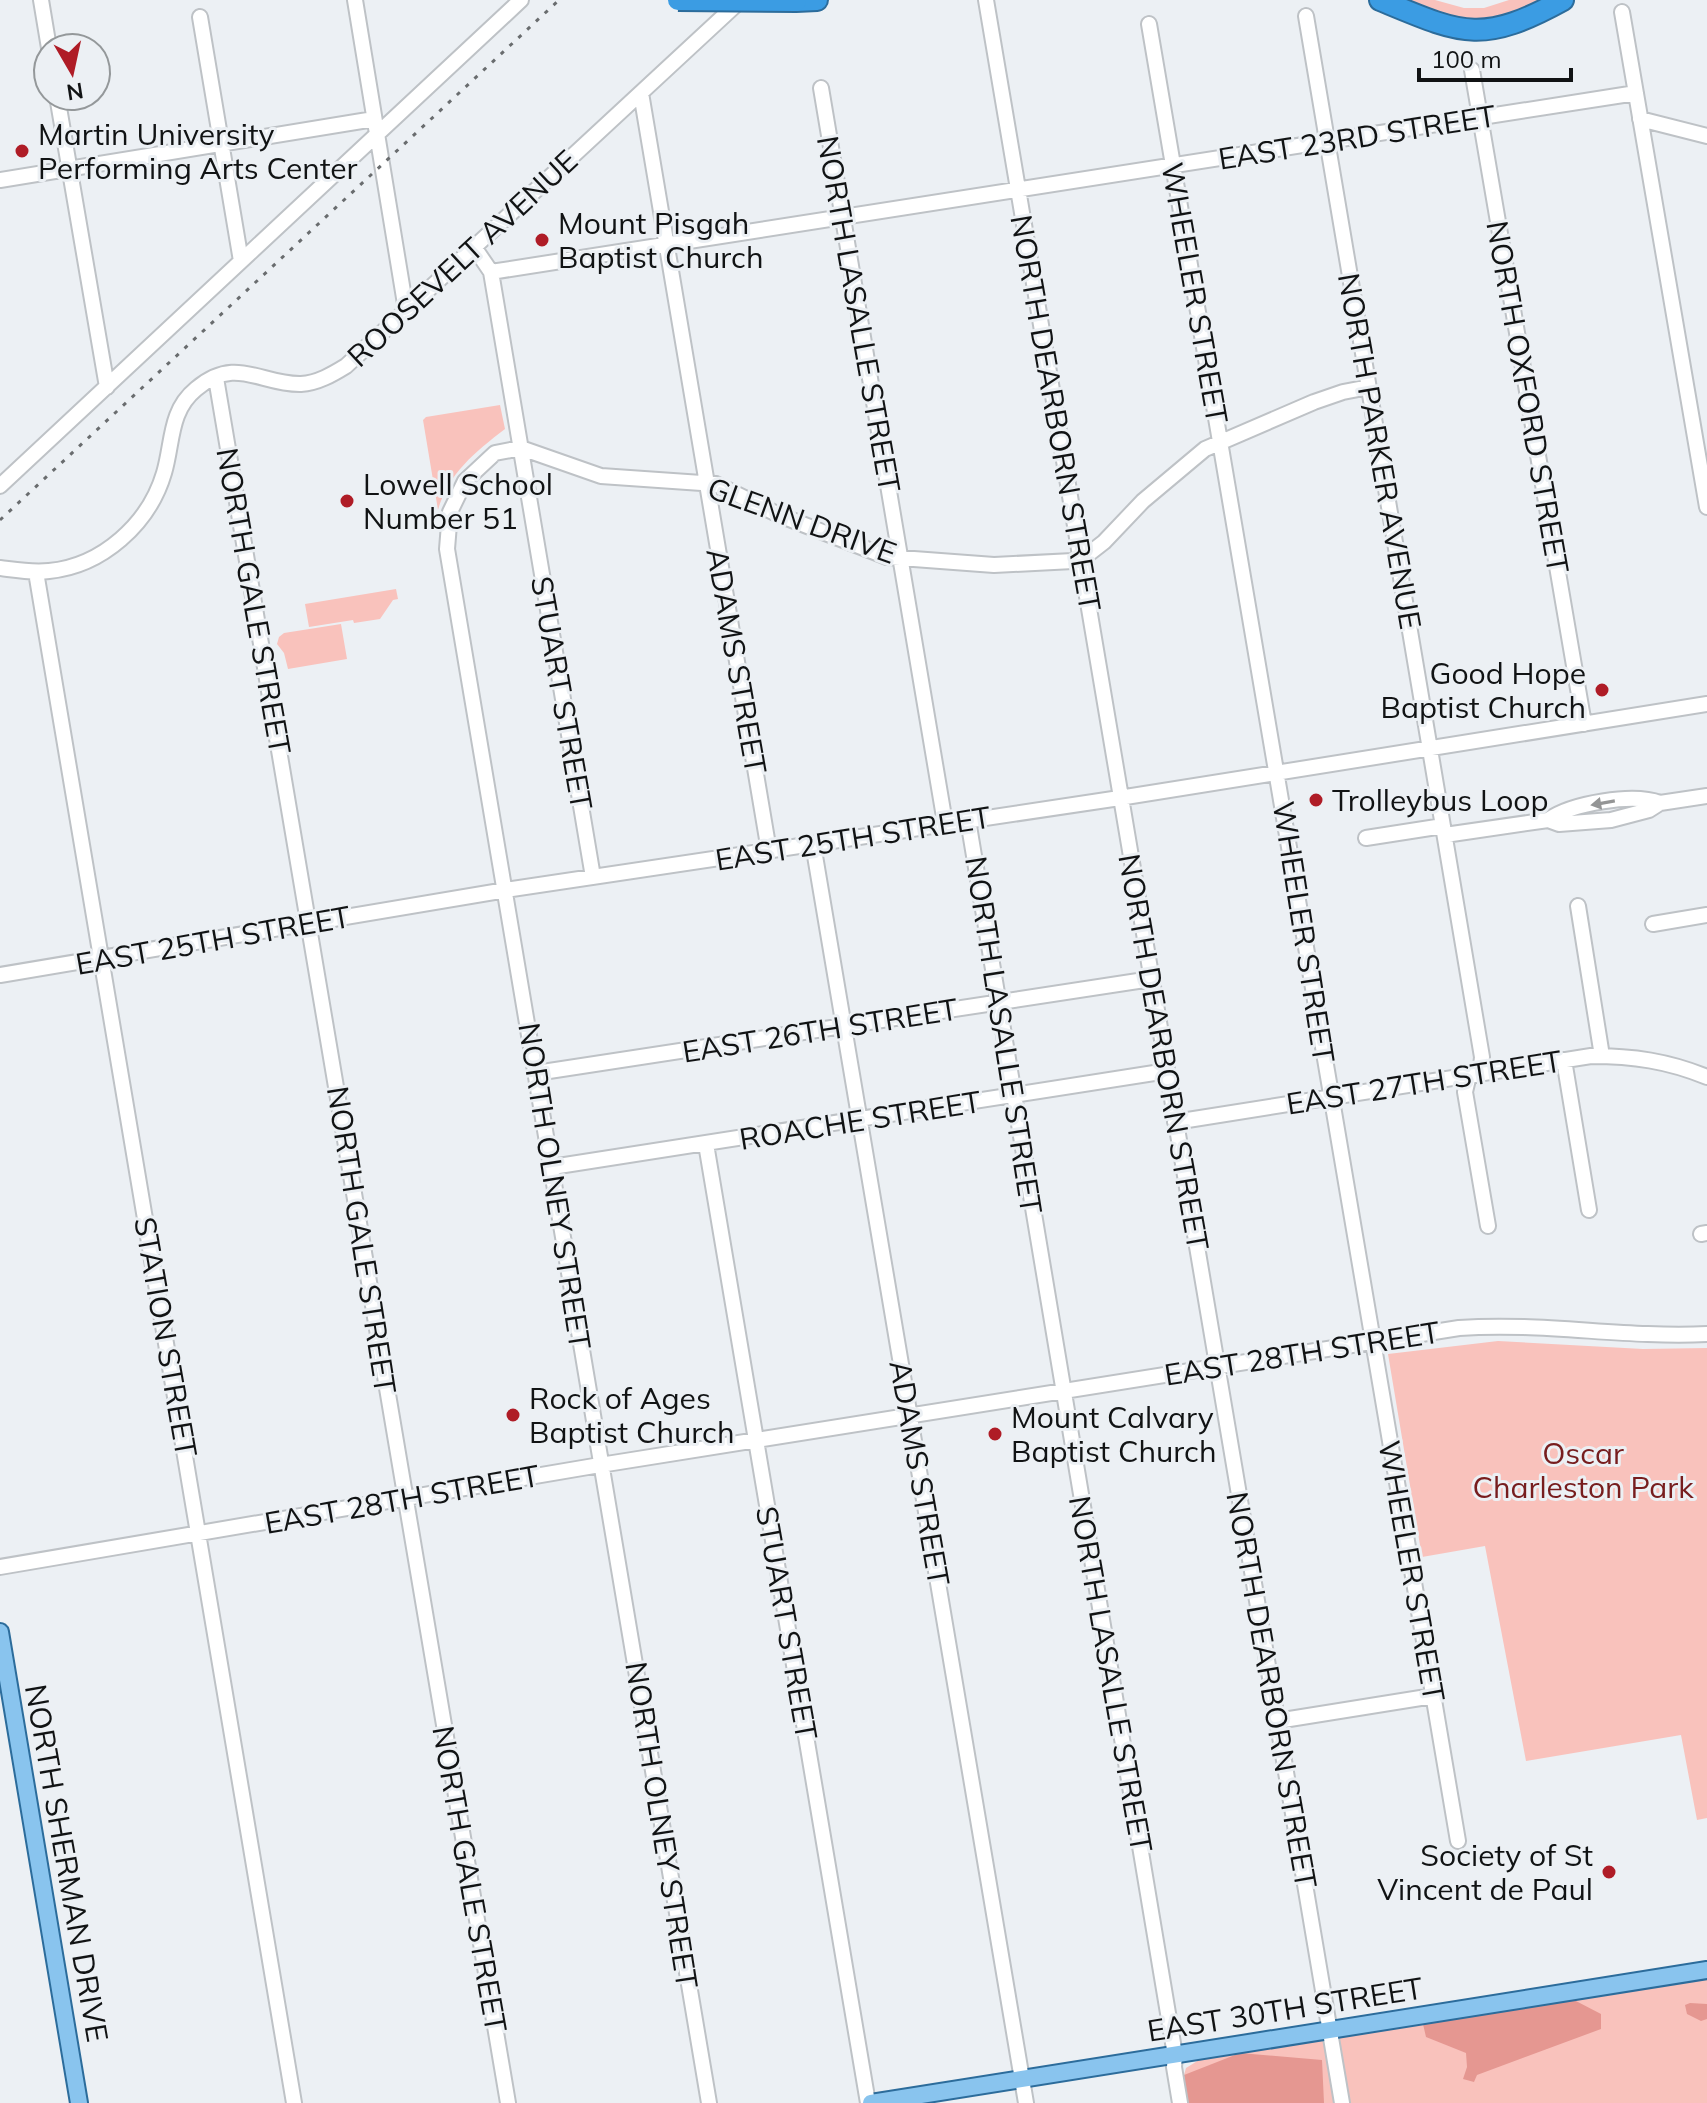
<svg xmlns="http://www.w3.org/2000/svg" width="1707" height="2103" font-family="Mulish,sans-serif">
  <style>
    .green { fill: #f9c2bc }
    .forest { fill: #e59791 }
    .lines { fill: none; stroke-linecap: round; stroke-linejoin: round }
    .minor-casing { stroke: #bec2c6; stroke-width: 18 }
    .major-casing { stroke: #2c6c9b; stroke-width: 20 }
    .highway-casing { stroke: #2c6c9b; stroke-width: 24 }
    .minor { stroke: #fff; stroke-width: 14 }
    .major { stroke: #89c4ee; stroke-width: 16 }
    .highway { stroke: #3b9ce3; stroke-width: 20 }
    .rail { stroke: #696c6e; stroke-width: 3; stroke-dasharray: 4 8; stroke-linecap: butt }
    .highway-bridge-casing { stroke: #2c6c9b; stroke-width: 24; stroke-linecap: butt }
    .highway-bridge { stroke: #3b9ce3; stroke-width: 20 }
    .oneway { fill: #949595 }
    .poi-dot { fill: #af1c26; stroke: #ecf0f4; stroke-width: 3 }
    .labels { text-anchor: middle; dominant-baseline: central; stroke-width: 6; stroke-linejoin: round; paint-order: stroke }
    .poi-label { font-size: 30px; fill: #111314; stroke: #ecf0f4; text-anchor: start }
    .street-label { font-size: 30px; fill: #111314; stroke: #ecf0f4 }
    .park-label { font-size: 30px; fill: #771d1e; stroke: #ecf0f4 }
  </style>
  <rect width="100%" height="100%" fill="#ecf0f4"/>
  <path class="green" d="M 1401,0 L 1435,0 L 1464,8 L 1484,8 L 1509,0 L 1550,0 L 1475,27 Z
    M 500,405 L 505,429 C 475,452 448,474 438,510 L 423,420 L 426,417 Z
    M 396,589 L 398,599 L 393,600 L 380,619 L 354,623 L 353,620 L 309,627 L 305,604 Z
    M 341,624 L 347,659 L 288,669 L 284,653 L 277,644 L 279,637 L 284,633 Z
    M 1498,1341 L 1643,1349 L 1707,1348 L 1707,1818 L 1697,1820 L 1681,1735 L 1526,1761 L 1485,1546 L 1422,1557 L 1388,1354 Z
    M 1707,1979 L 1707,2103 L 1188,2103 L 1184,2075 L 1186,2068 L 1199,2060 Z"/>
  <path class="forest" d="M 1574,2000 L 1601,2014 L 1601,2029 L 1477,2075 L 1474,2082 L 1463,2079 L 1467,2067 L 1466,2053 L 1426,2037 L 1423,2024 Z
    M 1690,2003 L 1707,2004 L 1707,2019 L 1701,2021 L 1687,2014 L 1685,2005 Z
    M 1240,2053 L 1322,2060 L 1324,2103 L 1188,2103 L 1184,2075 Z"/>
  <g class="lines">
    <g class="minor-casing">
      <path id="minor" d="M 41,0 L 49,48
        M 355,0 L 406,310
        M 986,0 L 1342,2103
        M 1622,12 L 1707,507
        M 1306,16 L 1482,1057 L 1481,1067 L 1476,1075
        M 200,17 L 241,261
        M 1149,24 L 1458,1841
        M 1472,70 L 1584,724
        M 821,88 L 945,823
        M 641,93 L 769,851
        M 57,96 L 107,387
        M 1640,119 L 1707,136
        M 0,180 L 374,119
        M 474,247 L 491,272 L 1636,93
        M 491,272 L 593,877
        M 216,378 L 508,2103
        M 0,486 L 521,0
        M 0,568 C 16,570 32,573 49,571 C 102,566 149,524 164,473 C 173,443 169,411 196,389 C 236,355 261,385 301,384 C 318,383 333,374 346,366 L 741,0
        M 36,572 L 294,2103
        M 968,820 L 1175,2055 L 1174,2067 L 1180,2103
        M 1548,820 L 1559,824 L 1611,820 L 1649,810 L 1660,803 L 1707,796
        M 1445,835 L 1548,820 C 1572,803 1633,793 1660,803
        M 1366,838 L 1443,826
        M 813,844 L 1026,2103
        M 1578,906 L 1602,1056
        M 1653,924 L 1707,915
        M 0,975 L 506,890 L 1113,799 L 1707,704
        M 1564,1060 L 1589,1210
        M 536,1073 L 1151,979
        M 1469,1075 L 1465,1092 L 1488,1226
        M 1175,1122 L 1591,1056 C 1633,1056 1668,1061 1707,1077
        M 706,1144 L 868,2103
        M 552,1167 L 1167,1071
        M 1701,1234 L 1707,1233
        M 0,1567 L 594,1466 L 1459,1328 C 1542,1322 1624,1338 1707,1334
        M 1277,1721 L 1433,1696
        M 709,2103 L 447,549 L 450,512 L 465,481 L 495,453 L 521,448 L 601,476 L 716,484 L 779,515 L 887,557 L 994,565 L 1073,561 L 1086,556 L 1104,542 L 1143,501 L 1205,449 L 1314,402 L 1343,392 L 1369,387"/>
    </g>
    <g class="major-casing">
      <path id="major" d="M 0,1632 L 79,2103
        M 871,2103 L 1707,1970"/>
    </g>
    <g class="highway-casing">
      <path id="highway" d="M 1380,0 C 1462,34 1481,45 1563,0
        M 796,1 L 817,0"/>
    </g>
    <use href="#minor" class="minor"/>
    <use href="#major" class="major"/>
    <use href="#highway" class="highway"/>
    <path class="rail" d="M 0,520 L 559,0"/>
    <g class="highway-bridge-casing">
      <path id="highway-bridge" d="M 678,0 L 796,1"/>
    </g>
    <use href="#highway-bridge" class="highway-bridge"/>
  </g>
  <defs><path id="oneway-solid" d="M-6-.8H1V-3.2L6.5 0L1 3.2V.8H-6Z" transform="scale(2)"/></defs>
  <use class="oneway" href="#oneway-solid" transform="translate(1603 803) rotate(170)"/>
  <g class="poi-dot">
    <circle cx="22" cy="151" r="8"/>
    <circle cx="542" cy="240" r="8"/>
    <circle cx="347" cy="501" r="8"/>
    <circle cx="1602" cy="690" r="8"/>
    <circle cx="1316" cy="800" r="8"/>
    <circle cx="513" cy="1415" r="8"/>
    <circle cx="995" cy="1434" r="8"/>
    <circle cx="1609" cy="1872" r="8"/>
  </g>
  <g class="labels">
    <g class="poi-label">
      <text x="38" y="134">Martin University<tspan x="38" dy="34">Performing Arts Center</tspan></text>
      <text x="558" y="223">Mount Pisgah<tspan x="558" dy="34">Baptist Church</tspan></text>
      <text x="363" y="484">Lowell School<tspan x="363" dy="34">Number 51</tspan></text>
      <text x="1586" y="673" text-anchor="end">Good Hope<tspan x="1586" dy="34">Baptist Church</tspan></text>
      <text x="1332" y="800">Trolleybus Loop</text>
      <text x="529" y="1398">Rock of Ages<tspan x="529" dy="34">Baptist Church</tspan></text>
      <text x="1011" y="1417">Mount Calvary<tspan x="1011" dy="34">Baptist Church</tspan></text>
      <text x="1593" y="1855" text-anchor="end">Society of St<tspan x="1593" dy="34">Vincent de Paul</tspan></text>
    </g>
    <g class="street-label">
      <text transform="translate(1357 137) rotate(-9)">EAST 23RD STREET</text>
      <text transform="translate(462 258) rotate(-43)">ROOSEVELT AVENUE</text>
      <text transform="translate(1195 293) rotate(80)">WHEELER STREET</text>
      <text transform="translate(859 314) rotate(80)">NORTH LASALLE STREET</text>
      <text transform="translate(1528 397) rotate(80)">NORTH OXFORD STREET</text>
      <text transform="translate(1056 413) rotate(80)">NORTH DEARBORN STREET</text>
      <text transform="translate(1380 451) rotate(80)">NORTH PARKER AVENUE</text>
      <text transform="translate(802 520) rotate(20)">GLENN DRIVE</text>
      <text transform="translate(254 601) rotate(80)">NORTH GALE STREET</text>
      <text transform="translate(737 661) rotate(80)">ADAMS STREET</text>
      <text transform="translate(562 693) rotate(80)">STUART STREET</text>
      <text transform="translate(853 838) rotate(-9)">EAST 25TH STREET</text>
      <text transform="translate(1304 932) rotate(81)">WHEELER STREET</text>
      <text transform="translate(213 940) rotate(-10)">EAST 25TH STREET</text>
      <text transform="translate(820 1030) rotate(-9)">EAST 26TH STREET</text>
      <text transform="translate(1004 1035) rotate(81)">NORTH LASALLE STREET</text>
      <text transform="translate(1164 1052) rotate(80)">NORTH DEARBORN STREET</text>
      <text transform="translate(1424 1082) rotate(-9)">EAST 27TH STREET</text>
      <text transform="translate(860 1120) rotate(-9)">ROACHE STREET</text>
      <text transform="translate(555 1186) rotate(81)">NORTH OLNEY STREET</text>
      <text transform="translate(362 1240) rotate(81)">NORTH GALE STREET</text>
      <text transform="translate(166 1337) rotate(80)">STATION STREET</text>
      <text transform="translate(1302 1353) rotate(-9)">EAST 28TH STREET</text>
      <text transform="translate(920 1473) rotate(80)">ADAMS STREET</text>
      <text transform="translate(402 1499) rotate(-10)">EAST 28TH STREET</text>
      <text transform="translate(1412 1571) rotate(80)">WHEELER STREET</text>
      <text transform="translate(787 1623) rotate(80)">STUART STREET</text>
      <text transform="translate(1111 1674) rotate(80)">NORTH LASALLE STREET</text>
      <text transform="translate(1272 1690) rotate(80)">NORTH DEARBORN STREET</text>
      <text transform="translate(662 1825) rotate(81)">NORTH OLNEY STREET</text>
      <text transform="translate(67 1863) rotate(80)">NORTH SHERMAN DRIVE</text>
      <text transform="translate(470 1879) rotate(80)">NORTH GALE STREET</text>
      <text transform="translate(1285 2009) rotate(-9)">EAST 30TH STREET</text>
    </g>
    <g class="park-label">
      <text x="1583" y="1453">Oscar<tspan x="1583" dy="34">Charleston Park</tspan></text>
    </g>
  </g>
  <g transform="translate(72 72) rotate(171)"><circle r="38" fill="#ecf0f4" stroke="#94989a" stroke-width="2"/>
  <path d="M0-6L14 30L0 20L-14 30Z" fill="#af1c26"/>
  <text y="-12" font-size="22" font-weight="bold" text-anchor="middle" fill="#111314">N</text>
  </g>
  <path d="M1419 68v12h152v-12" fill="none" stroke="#111314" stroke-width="4"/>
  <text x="1431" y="68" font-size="24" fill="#111314" stroke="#ecf0f4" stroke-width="6" paint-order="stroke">100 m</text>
</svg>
